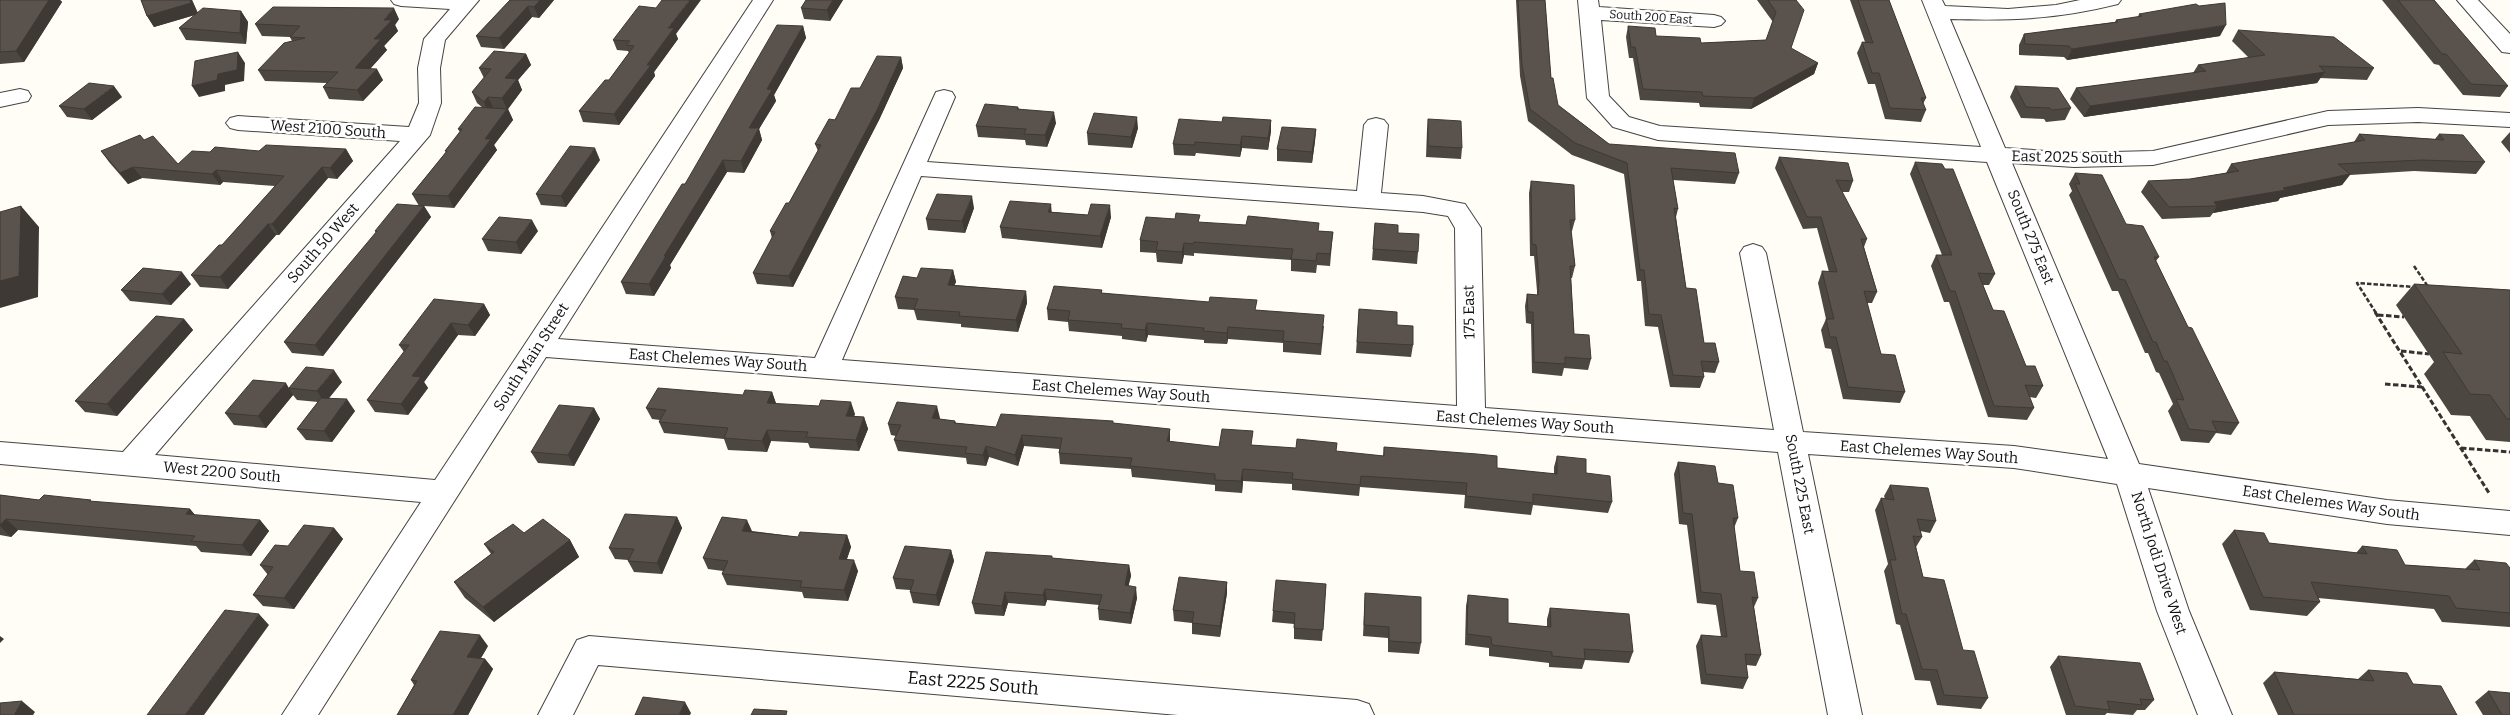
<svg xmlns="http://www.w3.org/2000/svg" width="2510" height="715" font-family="Bitter,serif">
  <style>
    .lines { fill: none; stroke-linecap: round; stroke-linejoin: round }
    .minor-casing { stroke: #444; stroke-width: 2 }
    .path-far1 { stroke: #333; stroke-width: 2.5; stroke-dasharray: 4.5 2; stroke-linecap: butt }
    .path { stroke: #333; stroke-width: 3; stroke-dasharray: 5.5 2.5; stroke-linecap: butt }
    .minor { fill: #fff; fill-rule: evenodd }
    .wall { fill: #4d4742 }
    .shaded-wall { fill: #3f3936 }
    .building { fill: #5a524d; stroke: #3f3936 }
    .labels { text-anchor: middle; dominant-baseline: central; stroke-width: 5; stroke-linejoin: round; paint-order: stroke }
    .far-street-label { font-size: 12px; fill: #111; stroke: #fff }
    .street-label { font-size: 15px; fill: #111; stroke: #fff }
    .near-street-label { font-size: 18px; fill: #111; stroke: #fff }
  </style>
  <rect width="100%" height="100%" fill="#fffdf5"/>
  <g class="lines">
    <g class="minor-casing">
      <path id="minor" d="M 391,0 L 479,0 L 445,40 L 440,68 L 441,103 L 430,135 L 155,455 L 435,480 L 753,0 L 773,0 L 558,339 L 815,358 L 936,92 L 944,90 L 952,92 L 955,97 L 927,162 L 1357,191 L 1364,125 L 1368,120 L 1376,118 L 1384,120 L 1388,125 L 1381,193 L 1423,196 L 1465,204 L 1481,228 L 1485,408 L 1774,430 L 1740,253 L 1744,247 L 1753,244 L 1762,247 L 1766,253 L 1803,432 L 2014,446 L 2108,459 L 1987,162 L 1658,140 L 1613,127 L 1587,98 L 1578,0 L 1598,0 L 1599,7 L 1714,15 L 1721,17 L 1725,21 L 1721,25 L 1714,27 L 1601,20 L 1609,96 L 1629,117 L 1660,126 L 1981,147 L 1922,0 L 1942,0 L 1945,6 L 2008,9 L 2056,5 L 2080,0 L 2121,0 L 2118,4 C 2058,19 2012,21 1950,19 L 2005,148 L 2074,153 L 2153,151 L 2328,111 L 2418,108 L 2510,113 L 2510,127 L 2418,122 L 2328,125 L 2153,165 L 2074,167 L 2012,163 L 2139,464 L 2387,500 L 2510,511 L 2510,535 L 2387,524 L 2148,488 L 2189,611 L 2232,715 L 2198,715 L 2157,611 L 2117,484 L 2014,468 L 1808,454 L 1862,715 L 1828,715 L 1778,452 L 546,357 L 318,715 L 282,715 L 421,502 L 0,464 L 0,442 L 123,452 L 400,141 L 238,130 L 230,128 L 226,123 L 230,118 L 238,116 L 409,127 L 419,103 L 418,68 L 424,39 L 450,9 L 401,6 L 394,4 ZM 921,176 L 1423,212 L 1448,216 L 1455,228 L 1457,406 L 842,360 Z
        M 2457,0 L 2478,0 L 2510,34 L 2510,53 L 2502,52 Z
        M 20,89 L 28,91 L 31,96 L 28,101 L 0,107 L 0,93 Z
        M 589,636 L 1357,700 L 1369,704 L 1374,715 L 1178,715 L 598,665 L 573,715 L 538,715 L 577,640 Z"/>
    </g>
    <path class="path-far1" d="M 2414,266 L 2429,288
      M 2376,313 L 2357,283 L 2415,287"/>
    <path class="path" d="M 2375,312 L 2489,493
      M 2378,315 L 2404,317
      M 2401,351 L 2429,354
      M 2385,384 L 2422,387
      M 2461,448 L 2510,452"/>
    <use href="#minor" class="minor"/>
  </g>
  <path class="wall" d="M 0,0 L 60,0 L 62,2 L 24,62 L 0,64 Z
    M 141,0 L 192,0 L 198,13 L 241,11 L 248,22 L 246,44 L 186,40 L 179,28 L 195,15 L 154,27 L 147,16 Z
    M 510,0 L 554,0 L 539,18 L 532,17 L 504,49 L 481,47 L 476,36 Z
    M 806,0 L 843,0 L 830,21 L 804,19 L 801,8 Z
    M 1516,0 L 1545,0 L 1551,78 L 1558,105 L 1609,144 L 1739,173 L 1735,184 L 1673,180 L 1678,209 L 1676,217 L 1686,288 L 1704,343 L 1719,362 L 1715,373 L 1703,372 L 1704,377 L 1700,388 L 1670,387 L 1658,327 L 1645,326 L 1641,281 L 1637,281 L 1624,174 L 1572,155 L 1528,121 L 1520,76 Z
    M 1757,0 L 1796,0 L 1791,49 L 1818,63 L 1814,74 L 1751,109 L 1700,107 L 1699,103 L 1640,100 L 1633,58 L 1629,58 L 1626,37 L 1628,26 L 1656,36 L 1701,43 L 1766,40 L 1773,22 Z
    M 1850,0 L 1889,0 L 1926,98 L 1923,104 L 1926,110 L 1921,122 L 1885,119 L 1875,84 L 1868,84 L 1857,53 L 1862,42 L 1865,42 Z
    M 2382,0 L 2434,0 L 2508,86 L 2500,97 L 2463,95 L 2439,65 L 2434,64 Z
    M 2139,14 L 2220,36 L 2067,60 L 2064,57 L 2019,55 L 2019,45 L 2024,34 L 2115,22 L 2116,20 L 2138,17 Z
    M 399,19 L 395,25 L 398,31 L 384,46 L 387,50 L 370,69 L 383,80 L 363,101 L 329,99 L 323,87 L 327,83 L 265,81 L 258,70 L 292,41 L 290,37 L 262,36 L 255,24 Z
    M 803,26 L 806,38 L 774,95 L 776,101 L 759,129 L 762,140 L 744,173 L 727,172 L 670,265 L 671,268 L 654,296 L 626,294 L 621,282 L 685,184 Z
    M 2238,30 L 2374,68 L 2367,80 L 2320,78 L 2317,83 L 2084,117 L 2070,99 L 2076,88 L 2193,73 L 2198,65 L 2249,58 L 2232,41 Z
    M 676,34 L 678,39 L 654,72 L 655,76 L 619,125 L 583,122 L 579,111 L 609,80 L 629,53 L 628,51 L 617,50 L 613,40 Z
    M 526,54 L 531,65 L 518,80 L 522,90 L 508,109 L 513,120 L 494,145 L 497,150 L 454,208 L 424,206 L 431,217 L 323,356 L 292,353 L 284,342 L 376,233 L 375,231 L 419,206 L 412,194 L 446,152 L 445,151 L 460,132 L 458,129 L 483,108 L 477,103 L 472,92 L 484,78 L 479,68 Z
    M 901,57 L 903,68 L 879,120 L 793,287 L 757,284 L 753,273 L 772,238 L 770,231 L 789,203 L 818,151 L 815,144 L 860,88 Z
    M 2015,86 L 2071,108 L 2065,120 L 2046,122 L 2044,119 L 2021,118 L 2010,97 Z
    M 122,97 L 92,120 L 67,117 L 59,106 Z
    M 1018,107 L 1019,109 L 1056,123 L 1047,147 L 1026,145 L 1025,140 L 978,137 L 976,126 Z
    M 1428,119 L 1462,148 L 1461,159 L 1426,157 L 1427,130 Z
    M 1271,120 L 1271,131 L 1268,150 L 1242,148 L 1240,157 L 1196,153 L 1195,156 L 1174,155 L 1173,144 L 1222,122 Z
    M 1138,128 L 1132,148 L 1088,145 L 1087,133 Z
    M 1316,129 L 1315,141 L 1312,163 L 1277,161 L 1277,149 Z
    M 2510,132 L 2510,153 L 2501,142 Z
    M 2359,134 L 2435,139 L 2439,134 L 2485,162 L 2476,174 L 2414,171 L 2350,175 L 2342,185 L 2280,198 L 2278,201 L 2213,213 L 2210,217 L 2162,219 L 2141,192 L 2148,181 L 2190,179 L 2226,173 L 2231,164 L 2354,142 Z
    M 144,140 L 178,164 L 210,152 L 346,149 L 353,161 L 337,179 L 328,178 L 279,235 L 276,235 L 228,289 L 200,287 L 191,275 L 222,245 L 275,186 L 223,182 L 220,185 L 142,178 L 128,184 L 109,162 L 101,151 Z
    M 1779,157 L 1853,181 L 1849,192 L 1842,192 L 1867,239 L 1864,247 L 1877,292 L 1872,303 L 1867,303 L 1881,354 L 1905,392 L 1900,403 L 1843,399 L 1831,349 L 1825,348 L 1821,330 L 1826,319 L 1818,283 L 1822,271 L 1829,272 L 1817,228 L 1803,229 L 1775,168 Z
    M 600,160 L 566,207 L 541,205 L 536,194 Z
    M 1915,162 L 1995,274 L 1989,285 L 1983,285 L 1993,310 L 2026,366 L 2043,386 L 2036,398 L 2029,397 L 2034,408 L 2027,420 L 1988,417 L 1949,302 L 1944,302 L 1931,266 L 1936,255 L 1942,255 L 1910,174 Z
    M 2075,173 L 2159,257 L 2156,261 L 2188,327 L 2239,423 L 2231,435 L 2216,433 L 2209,443 L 2181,441 L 2168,411 L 2173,404 L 2159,373 L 2156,372 L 2148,353 L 2145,353 L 2118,291 L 2112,291 L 2069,195 L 2072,191 L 2069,184 Z
    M 1531,181 L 1575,220 L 1572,231 L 1571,231 L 1575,266 L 1572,278 L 1571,278 L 1574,334 L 1591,359 L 1588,370 L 1564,368 L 1562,376 L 1532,373 L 1531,324 L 1526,323 L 1525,306 L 1527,294 L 1537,295 L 1537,291 L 1534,256 L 1530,256 L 1529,193 Z
    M 974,208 L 965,233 L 928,230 L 926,219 Z
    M 1052,212 L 1111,217 L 1102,248 L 1002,238 L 1000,227 Z
    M 1200,223 L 1333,232 L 1330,266 L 1317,265 L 1316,273 L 1291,271 L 1291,260 L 1194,253 L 1194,256 L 1184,255 L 1182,264 L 1157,262 L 1156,253 L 1140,252 L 1140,240 Z
    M 1375,223 L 1398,233 L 1418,252 L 1417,264 L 1372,260 Z
    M 538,231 L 521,254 L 488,251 L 482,239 Z
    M 953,270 L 956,282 L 954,285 L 1026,291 L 1027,303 L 1018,332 L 961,327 L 961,324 L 917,320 L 914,310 L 898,309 L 895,297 L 917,278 Z
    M 191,284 L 171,305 L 130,301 L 121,290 Z
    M 2414,284 L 2510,290 L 2510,442 L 2486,440 L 2470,416 L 2451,415 L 2424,374 L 2434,362 L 2396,305 Z
    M 1102,290 L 1102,293 L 1257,310 L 1324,326 L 1321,355 L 1283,352 L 1283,343 L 1228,339 L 1227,344 L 1204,343 L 1204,340 L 1148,335 L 1146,342 L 1122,339 L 1122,336 L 1069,331 L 1068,322 L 1048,320 L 1047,309 Z
    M 484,304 L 490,315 L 475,336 L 458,335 L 424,382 L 428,388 L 408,415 L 375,412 L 367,400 L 404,352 L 399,345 Z
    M 1359,309 L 1397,325 L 1413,345 L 1411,357 L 1356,353 Z
    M 184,319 L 193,330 L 117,416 L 85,412 L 75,401 Z
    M 342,382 L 329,398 L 355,411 L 332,442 L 306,440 L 297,429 L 318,402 L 297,400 L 293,395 L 266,428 L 234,425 L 225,413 L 289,388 Z
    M 772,392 L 776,404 L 855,414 L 854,416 L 864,417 L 868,429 L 859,451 L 810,448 L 808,443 L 771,441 L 767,452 L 728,450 L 724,439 L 664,433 L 659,422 L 660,420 L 652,419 L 646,408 Z
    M 594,408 L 600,419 L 574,466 L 538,463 L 531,452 Z
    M 940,418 L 939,419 L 955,421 L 956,423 L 996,427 L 1113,423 L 1170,440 L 1170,442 L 1219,447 L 1252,445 L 1383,456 L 1384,447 L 1497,468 L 1554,474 L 1554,467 L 1557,456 L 1586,473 L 1612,502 L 1608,513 L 1533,505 L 1531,515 L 1464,508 L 1465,495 L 1360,487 L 1359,496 L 1292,490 L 1292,484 L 1243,481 L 1242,493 L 1215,491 L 1215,485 L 1132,477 L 1131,469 L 1060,464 L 1059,453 L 1059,449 L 1024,446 L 1018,466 L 989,457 L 986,466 L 967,464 L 966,458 L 898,451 L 894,440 L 896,436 L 891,435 L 888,424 Z
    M 1678,462 L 1718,483 L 1738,518 L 1734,528 L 1740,571 L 1758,598 L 1754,607 L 1761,655 L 1756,666 L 1746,665 L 1748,678 L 1743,689 L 1701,684 L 1696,646 L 1701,635 L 1721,637 L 1716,605 L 1697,603 L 1687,525 L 1679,524 L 1674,474 Z
    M 1890,485 L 1936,521 L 1930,533 L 1920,531 L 1922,537 L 1916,547 L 1923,577 L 1988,698 L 1981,709 L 1937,705 L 1930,681 L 1915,680 L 1900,625 L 1896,624 L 1884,571 L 1888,564 L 1875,510 L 1881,498 L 1885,499 L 1884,496 Z
    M 0,495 L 39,500 L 92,502 L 190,509 L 195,515 L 260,520 L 269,531 L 251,556 L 201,552 L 196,546 L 18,530 L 11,537 L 0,535 Z
    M 677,517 L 682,528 L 662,574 L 634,572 L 628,561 L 628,560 L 615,559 L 609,548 Z
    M 334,528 L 343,539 L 294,609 L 263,606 L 253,595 L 268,575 L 260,565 L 288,546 Z
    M 2234,530 L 2269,543 L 2356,553 L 2362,546 L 2405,565 L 2465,569 L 2474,560 L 2510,568 L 2510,627 L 2442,622 L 2434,609 L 2318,598 L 2320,602 L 2307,616 L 2250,610 L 2222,544 Z
    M 752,531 L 798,537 L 847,535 L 851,547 L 847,559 L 858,571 L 848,601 L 804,598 L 802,592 L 727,585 L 722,574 L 723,571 L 708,569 L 703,558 Z
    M 524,533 L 570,540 L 579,557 L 494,622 L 465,598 L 454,582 L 491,554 L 484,544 Z
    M 951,550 L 954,561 L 939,606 L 913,603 L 910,592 L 910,590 L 896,589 L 893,578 Z
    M 1052,558 L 1129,565 L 1131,576 L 1128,586 L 1137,598 L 1131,624 L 1099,620 L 1098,609 L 1099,605 L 1047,600 L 1045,606 L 1008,603 L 1004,616 L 975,614 L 972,603 Z
    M 1227,582 L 1227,593 L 1220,637 L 1192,634 L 1192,623 L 1174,621 L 1173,610 Z
    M 1326,584 L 1322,641 L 1294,639 L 1294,624 L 1272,622 L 1273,611 Z
    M 1365,593 L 1421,643 L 1419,654 L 1388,652 L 1388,638 L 1363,636 Z
    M 1468,595 L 1508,623 L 1547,627 L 1547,619 L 1550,608 L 1633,652 L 1629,663 L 1585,660 L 1582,669 L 1549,667 L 1549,663 L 1489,656 L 1489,648 L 1465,645 L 1466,606 Z
    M 488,646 L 481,658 L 485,659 L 493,669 L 468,715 L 397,715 L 414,685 L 411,680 Z
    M 2058,656 L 2154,700 L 2145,710 L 2137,710 L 2133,715 L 2107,713 L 2105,715 L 2066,715 L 2050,667 Z
    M 2368,670 L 2413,684 L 2457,715 L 2278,715 L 2263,683 L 2274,672 L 2358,679 Z
    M 2488,691 L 2510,715 L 2483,715 L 2475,702 Z"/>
  <path class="shaded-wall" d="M 49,0 L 60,0 L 62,2 L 24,62 L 16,51 Z
    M 190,0 L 192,0 L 198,14 L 154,27 L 147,16 Z
    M 540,0 L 554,0 L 539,18 L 534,7 Z
    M 690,0 L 701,0 L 676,34 L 678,39 L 654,72 L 655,76 L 619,125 L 614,114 L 668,28 Z
    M 833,0 L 843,0 L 830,21 L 827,10 Z
    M 528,6 L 532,17 L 504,49 L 499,38 Z
    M 394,8 L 399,19 L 395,25 L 398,31 L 384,46 L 387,50 L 361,79 L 355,68 L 374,39 L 384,20 Z
    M 241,11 L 248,22 L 246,44 L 240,33 Z
    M 2226,25 L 2220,36 L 2067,60 L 2072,49 Z
    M 803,26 L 806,38 L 774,95 L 776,101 L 759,129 L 762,140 L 744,173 L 741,161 L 749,128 L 767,89 Z
    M 238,52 L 245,63 L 244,81 L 225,85 L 225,91 L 199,97 L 192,86 L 218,74 Z
    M 526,54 L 531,65 L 518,80 L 522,90 L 508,109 L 513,120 L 494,145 L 497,150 L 454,208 L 448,196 L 485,139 L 507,109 L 502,98 L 505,78 Z
    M 901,57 L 903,68 L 879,120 L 793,287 L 789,276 Z
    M 1818,63 L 1814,74 L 1751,109 L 1754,98 Z
    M 377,69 L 383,80 L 363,101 L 357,90 Z
    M 2325,72 L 2317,83 L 2084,117 L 2090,106 Z
    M 114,86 L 122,97 L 92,120 L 84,109 Z
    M 488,97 L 494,109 L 489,113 L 484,102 Z
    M 1054,112 L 1056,123 L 1047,147 L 1045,135 Z
    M 1137,117 L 1138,128 L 1132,148 L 1131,137 Z
    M 1271,120 L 1271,131 L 1268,150 L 1268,138 Z
    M 1316,129 L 1315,141 L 1312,163 L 1312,152 Z
    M 1242,136 L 1242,148 L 1240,157 L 1240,145 Z
    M 595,148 L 600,160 L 566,207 L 561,196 Z
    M 346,149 L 353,161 L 337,179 L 330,168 Z
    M 723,160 L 727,172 L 670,265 L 671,268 L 654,296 L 649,284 L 664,256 Z
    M 133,167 L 142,178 L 128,184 L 120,173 Z
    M 322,167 L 328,178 L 279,235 L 272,224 Z
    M 216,170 L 223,182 L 220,185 L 212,174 Z
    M 2350,174 L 2342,185 L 2280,198 L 2278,201 L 2213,213 L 2217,206 L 2214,202 Z
    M 972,196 L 974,208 L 965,233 L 962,221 Z
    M 1051,204 L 1052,215 L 1048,212 Z
    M 1110,205 L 1111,217 L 1102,248 L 1100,236 Z
    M 21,206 L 39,227 L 38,297 L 0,308 L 0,281 Z
    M 424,206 L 431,217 L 323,356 L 315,345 Z
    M 532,220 L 538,231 L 521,254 L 516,242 Z
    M 268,224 L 276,235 L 228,289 L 220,277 Z
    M 1184,243 L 1184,255 L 1182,264 L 1182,252 Z
    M 953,270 L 956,282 L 950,296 L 948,285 Z
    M 182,272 L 191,284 L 171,305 L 162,294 Z
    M 1026,291 L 1027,303 L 1018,332 L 1016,320 Z
    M 484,304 L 490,315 L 475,336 L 468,325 Z
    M 184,319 L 193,330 L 117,416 L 107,404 Z
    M 451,323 L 458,335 L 424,382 L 428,388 L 408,415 L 401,404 L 412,376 Z
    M 1147,323 L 1148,335 L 1146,342 L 1145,330 Z
    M 1228,327 L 1228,339 L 1227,344 L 1227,333 Z
    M 334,370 L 342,382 L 325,403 L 317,391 Z
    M 286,383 L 293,395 L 266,428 L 258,416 Z
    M 772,392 L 776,403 L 771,415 L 767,403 Z
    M 347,399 L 355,411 L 332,442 L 324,431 Z
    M 851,402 L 855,414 L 850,427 L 846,416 Z
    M 937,406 L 940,418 L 935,430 L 932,418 Z
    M 594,408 L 600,419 L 574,466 L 568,455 Z
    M 864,417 L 868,429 L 859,451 L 856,440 Z
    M 1170,429 L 1170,440 L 1168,453 L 1167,441 Z
    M 767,430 L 771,441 L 767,452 L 762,441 Z
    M 1022,435 L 1024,446 L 1018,466 L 1015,455 Z
    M 986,446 L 989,457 L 986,466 L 983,455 Z
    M 1243,469 L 1243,481 L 1242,493 L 1241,481 Z
    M 190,509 L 200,521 L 186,514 Z
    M 677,517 L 682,528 L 662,574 L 657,563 Z
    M 6,519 L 18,530 L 11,537 L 0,526 Z
    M 260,520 L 269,531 L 251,556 L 242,545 Z
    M 747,520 L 752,531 L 747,542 L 742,531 Z
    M 334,528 L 343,539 L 294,609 L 284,598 Z
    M 847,535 L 851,547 L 843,570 L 839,559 Z
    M 570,540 L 579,557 L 494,622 L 483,607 Z
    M 951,550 L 954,561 L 939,606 L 936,595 Z
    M 854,560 L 858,571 L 848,601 L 844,590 Z
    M 1129,565 L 1131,576 L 1126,596 L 1125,585 Z
    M 1227,582 L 1227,593 L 1220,637 L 1220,626 Z
    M 1136,587 L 1137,598 L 1131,624 L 1130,613 Z
    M 1045,589 L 1047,600 L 1045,606 L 1043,595 Z
    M 1005,592 L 1008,603 L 1004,616 L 1002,606 Z
    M 259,614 L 269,625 L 204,715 L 185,715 Z
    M 480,635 L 488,646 L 475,668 L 467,657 Z
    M 0,636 L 4,639 L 0,643 Z
    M 485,659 L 493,669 L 468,715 L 453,715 Z
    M 22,701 L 35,712 L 33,715 L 14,715 Z
    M 685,702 L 691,713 L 690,715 L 679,715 Z"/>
  <path class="building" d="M 0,0 L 49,0 L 16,51 L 0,52 Z
    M 141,0 L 190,0 L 191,3 L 147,16 Z
    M 510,0 L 540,0 L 534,7 L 528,6 L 499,38 L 476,36 Z
    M 662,0 L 690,0 L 668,28 L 674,28 L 647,65 L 651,65 L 614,114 L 579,111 L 605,80 L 609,80 L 634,46 L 626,45 L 630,41 L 613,40 L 639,6 L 656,8 Z
    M 806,0 L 833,0 L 827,10 L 801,8 Z
    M 1518,0 L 1545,0 L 1551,78 L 1553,78 L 1558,105 L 1609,144 L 1735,153 L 1739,173 L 1671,168 L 1678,209 L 1674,208 L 1686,288 L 1696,289 L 1704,343 L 1715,343 L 1719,362 L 1701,361 L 1704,377 L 1673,375 L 1661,315 L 1649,314 L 1644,270 L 1640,270 L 1627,163 L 1575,143 L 1530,109 L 1522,65 Z
    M 1768,0 L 1796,0 L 1804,10 L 1791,48 L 1818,63 L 1754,98 L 1703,96 L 1702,92 L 1643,89 L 1635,47 L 1631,47 L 1628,26 L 1655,28 L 1656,36 L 1700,38 L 1701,43 L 1766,40 L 1776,12 Z
    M 1858,0 L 1889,0 L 1926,98 L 1921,98 L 1926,110 L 1890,108 L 1879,73 L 1872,73 L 1862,42 L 1873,43 Z
    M 2398,0 L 2434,0 L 2508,86 L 2471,84 L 2446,54 L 2442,54 Z
    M 2225,3 L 2226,25 L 2072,49 L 2069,46 L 2025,44 L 2024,34 L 2118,22 L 2116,20 L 2142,16 L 2139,14 L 2196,4 L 2199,6 Z
    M 273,7 L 394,8 L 384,20 L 392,20 L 374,39 L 381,39 L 355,68 L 377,69 L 357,90 L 323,87 L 338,72 L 258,70 L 284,43 L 305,38 L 290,37 L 300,26 L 255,24 Z
    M 203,8 L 241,11 L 240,33 L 179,28 Z
    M 777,25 L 803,26 L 767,89 L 772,90 L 749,128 L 759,128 L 741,161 L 723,160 L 664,256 L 666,256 L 649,284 L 621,282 L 682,184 L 685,184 Z
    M 2238,30 L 2334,37 L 2374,68 L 2319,66 L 2325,72 L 2090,106 L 2076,88 L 2206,71 L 2198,65 L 2265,55 Z
    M 494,51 L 526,54 L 505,78 L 517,79 L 502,98 L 488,97 L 484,102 L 472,92 L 491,69 L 479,68 Z
    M 238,52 L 237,70 L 218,74 L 217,80 L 192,86 L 195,61 Z
    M 877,56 L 901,57 L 877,110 L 789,276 L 753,273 L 775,232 L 770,231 L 786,203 L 789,203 L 821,145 L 815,144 L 829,119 L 835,120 L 851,88 L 860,88 Z
    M 89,83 L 114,86 L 84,109 L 59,106 Z
    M 2015,86 L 2058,88 L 2071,108 L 2052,110 L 2050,108 L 2026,107 Z
    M 985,104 L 1018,107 L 1017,109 L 1054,112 L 1045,135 L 1024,134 L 1026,129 L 976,126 Z
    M 475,107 L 507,109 L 485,139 L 491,139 L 448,196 L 412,194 L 447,151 L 445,151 L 462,129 L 458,129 Z
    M 1094,113 L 1137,117 L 1131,137 L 1087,133 Z
    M 1223,117 L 1271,120 L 1268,138 L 1242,136 L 1240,145 L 1195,142 L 1195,145 L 1173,144 L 1179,119 L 1222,122 Z
    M 1428,119 L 1461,121 L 1462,148 L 1428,146 Z
    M 1282,127 L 1316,129 L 1312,152 L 1277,149 Z
    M 2359,134 L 2444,140 L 2439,134 L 2463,135 L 2485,162 L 2422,160 L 2338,164 L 2350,174 L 2283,188 L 2286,190 L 2214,202 L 2217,206 L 2169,207 L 2148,181 L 2190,179 L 2239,171 L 2231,164 L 2365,140 Z
    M 140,135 L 144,140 L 153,136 L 178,164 L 192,151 L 210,152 L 215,147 L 259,151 L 266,145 L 346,149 L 330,168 L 322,167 L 272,224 L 268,224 L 220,277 L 191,275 L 219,245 L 222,245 L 284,176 L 216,170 L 212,174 L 133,167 L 120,173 L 101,151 Z
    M 570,146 L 595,148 L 561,196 L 536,194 Z
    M 1779,157 L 1848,163 L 1853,181 L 1836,180 L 1867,239 L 1861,239 L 1877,292 L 1864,291 L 1881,354 L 1895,355 L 1905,392 L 1848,387 L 1836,337 L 1830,337 L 1826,319 L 1834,319 L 1822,271 L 1837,272 L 1821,217 L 1807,217 Z
    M 1915,162 L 1942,164 L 1945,169 L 1953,169 L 1995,274 L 1978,273 L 1993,310 L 2004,311 L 2026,366 L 2035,366 L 2043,386 L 2025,385 L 2034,408 L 1994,406 L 1955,291 L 1950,291 L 1936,255 L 1952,255 Z
    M 2075,173 L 2102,175 L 2126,224 L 2143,226 L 2159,257 L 2154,257 L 2188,327 L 2192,328 L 2239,423 L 2212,421 L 2217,432 L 2189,429 L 2176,399 L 2184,400 L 2167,361 L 2164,361 L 2156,342 L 2153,342 L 2125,280 L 2119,279 L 2075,184 L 2080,184 Z
    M 1531,181 L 1574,185 L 1575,220 L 1570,220 L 1575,266 L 1570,266 L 1574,334 L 1589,335 L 1591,359 L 1565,357 L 1565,364 L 1534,362 L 1533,312 L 1528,312 L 1527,294 L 1538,295 L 1539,280 L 1536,245 L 1532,244 Z
    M 937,194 L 972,196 L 962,221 L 926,219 Z
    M 1010,201 L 1051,204 L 1048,212 L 1088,215 L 1091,204 L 1110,205 L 1100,236 L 1000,227 Z
    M 397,204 L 424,206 L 315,345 L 284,342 L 377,231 L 375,231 Z
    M 21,206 L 19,276 L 0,281 L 0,212 Z
    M 1176,213 L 1200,215 L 1198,222 L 1246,225 L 1248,216 L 1319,223 L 1318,231 L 1333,232 L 1330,254 L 1317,253 L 1316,261 L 1291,259 L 1293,249 L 1194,242 L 1193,244 L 1184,243 L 1182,252 L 1156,250 L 1158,242 L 1140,240 L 1146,217 L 1175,219 Z
    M 499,217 L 532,220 L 516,242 L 482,239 Z
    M 1375,223 L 1398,225 L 1398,233 L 1419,234 L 1418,252 L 1373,249 Z
    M 143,268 L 182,272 L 162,294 L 121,290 Z
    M 921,268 L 953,270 L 948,285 L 1026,291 L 1016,320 L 959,316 L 960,312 L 914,309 L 918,299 L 895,297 L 903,276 L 917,278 Z
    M 2414,284 L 2510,290 L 2510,419 L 2507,419 L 2490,395 L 2470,394 L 2443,352 L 2462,354 Z
    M 1054,286 L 1102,290 L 1101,293 L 1209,302 L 1210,297 L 1257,300 L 1255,310 L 1324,315 L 1321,344 L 1283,341 L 1284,331 L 1228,327 L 1227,333 L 1203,331 L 1204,328 L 1147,323 L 1145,330 L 1121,328 L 1122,324 L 1068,320 L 1070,311 L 1047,309 Z
    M 434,299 L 484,304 L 468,325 L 451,323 L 412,376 L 421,377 L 401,404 L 367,400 L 409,345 L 399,345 Z
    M 1359,309 L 1397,312 L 1397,325 L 1413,326 L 1413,345 L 1357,342 Z
    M 156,316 L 184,319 L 107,404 L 75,401 Z
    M 306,367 L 334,370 L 317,391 L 289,388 Z
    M 253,380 L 286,383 L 258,416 L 225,413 Z
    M 658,388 L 743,395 L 745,390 L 772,392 L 767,403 L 819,406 L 821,400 L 851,402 L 846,416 L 864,417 L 856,440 L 806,437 L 808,432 L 767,430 L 762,441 L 724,438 L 728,428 L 659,422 L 666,410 L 646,408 Z
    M 321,398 L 347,399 L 324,431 L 297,429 Z
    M 897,402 L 937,406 L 932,418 L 955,421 L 954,423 L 996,427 L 1001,414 L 1113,421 L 1113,423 L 1170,429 L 1167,441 L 1219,447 L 1222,429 L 1253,431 L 1251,445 L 1296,448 L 1297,439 L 1337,443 L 1336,451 L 1384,456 L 1384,447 L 1477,454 L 1497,456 L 1497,468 L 1557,474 L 1557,456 L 1586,459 L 1586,473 L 1610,476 L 1612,502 L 1533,494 L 1533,503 L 1466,496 L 1467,483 L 1361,476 L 1360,485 L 1292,479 L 1293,473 L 1243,469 L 1241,481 L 1215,480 L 1215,474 L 1130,466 L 1132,458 L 1059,453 L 1062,438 L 1022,435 L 1015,455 L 986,446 L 983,455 L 965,453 L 967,447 L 894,440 L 901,425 L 888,424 Z
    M 559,405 L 594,408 L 568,455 L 531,452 Z
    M 1678,462 L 1715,466 L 1718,483 L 1733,485 L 1738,518 L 1733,518 L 1740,571 L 1754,572 L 1758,598 L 1752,597 L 1761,655 L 1745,654 L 1748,678 L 1706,674 L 1701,635 L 1727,637 L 1721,594 L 1701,592 L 1692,514 L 1683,513 Z
    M 1890,485 L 1928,488 L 1936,521 L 1917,519 L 1922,537 L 1913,536 L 1923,577 L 1944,580 L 1963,650 L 1974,651 L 1988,698 L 1944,695 L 1937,670 L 1922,669 L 1906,614 L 1902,614 L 1890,560 L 1896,560 L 1881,498 L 1894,500 Z
    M 0,495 L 39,500 L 44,495 L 91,500 L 89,501 L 190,509 L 186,514 L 260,520 L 242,545 L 191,541 L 195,536 L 6,519 L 0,525 Z
    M 625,514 L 677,517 L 657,563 L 628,561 L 634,549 L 609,548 Z
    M 722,517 L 747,520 L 742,531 L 798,537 L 800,532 L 847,535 L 839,559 L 854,560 L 844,590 L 800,587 L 802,581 L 722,574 L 728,561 L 703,558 Z
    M 543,519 L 570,540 L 483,607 L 454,582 L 494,552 L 484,544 L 513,524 L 524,533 Z
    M 304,525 L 334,528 L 284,598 L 253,595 L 273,567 L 260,565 L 275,545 L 288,546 Z
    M 2234,530 L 2264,533 L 2269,543 L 2367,554 L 2362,546 L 2397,550 L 2405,565 L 2480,570 L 2474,560 L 2506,563 L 2510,568 L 2510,613 L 2456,608 L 2449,596 L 2311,582 L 2320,602 L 2263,597 Z
    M 905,546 L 951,550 L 936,595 L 910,592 L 914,580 L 893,578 Z
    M 986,552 L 1052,556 L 1052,558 L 1129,565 L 1125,585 L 1136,587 L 1130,613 L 1098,609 L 1102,595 L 1045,589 L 1043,595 L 1005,592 L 1002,606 L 972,603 Z
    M 1179,577 L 1227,582 L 1220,626 L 1192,623 L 1194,612 L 1173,610 Z
    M 1276,580 L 1326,584 L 1323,630 L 1294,628 L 1295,613 L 1273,611 Z
    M 1365,593 L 1421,597 L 1421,643 L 1389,641 L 1389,627 L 1364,625 Z
    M 1468,595 L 1508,599 L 1508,623 L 1551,627 L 1550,608 L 1629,614 L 1633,652 L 1584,649 L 1585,659 L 1552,656 L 1552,652 L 1492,645 L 1491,637 L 1467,634 Z
    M 225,610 L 259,614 L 185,715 L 147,715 Z
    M 440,631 L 480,635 L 467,657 L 485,659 L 453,715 L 397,715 L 417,681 L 411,680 Z
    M 2058,656 L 2140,663 L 2154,700 L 2140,699 L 2142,705 L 2107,701 L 2110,710 L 2075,706 Z
    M 2368,670 L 2407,673 L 2413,684 L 2441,686 L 2457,715 L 2294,715 L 2274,672 L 2374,681 Z
    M 2488,691 L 2510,693 L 2510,715 L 2502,715 Z
    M 643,697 L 685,702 L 679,715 L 635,715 Z
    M 22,701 L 14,715 L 0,715 L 0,703 Z
    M 754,709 L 787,711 L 786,715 L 751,715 Z"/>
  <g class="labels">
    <g class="far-street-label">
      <text transform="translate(1651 17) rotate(4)">South 200 East</text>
    </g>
    <g class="street-label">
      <text transform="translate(328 129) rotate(4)">West 2100 South</text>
      <text transform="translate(2067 157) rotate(1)">East 2025 South</text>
      <text transform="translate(2031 237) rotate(68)">South 275 East</text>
      <text transform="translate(323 243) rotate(-49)">South 50 West</text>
      <text transform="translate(1469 312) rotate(-91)">175 East</text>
      <text transform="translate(531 357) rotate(-57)">South Main Street</text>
      <text transform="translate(718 360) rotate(4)">East Chelemes Way South</text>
      <text transform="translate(1121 391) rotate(4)">East Chelemes Way South</text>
      <text transform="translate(1525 422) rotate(4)">East Chelemes Way South</text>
      <text transform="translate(1929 452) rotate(4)">East Chelemes Way South</text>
      <text transform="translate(222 472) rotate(5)">West 2200 South</text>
      <text transform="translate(1800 484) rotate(79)">South 225 East</text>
      <text transform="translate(2331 503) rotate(8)">East Chelemes Way South</text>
      <text transform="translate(2159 563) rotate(72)">North Jodi Drive West</text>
    </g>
    <g class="near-street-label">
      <text transform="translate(973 683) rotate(5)">East 2225 South</text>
    </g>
  </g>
</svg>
